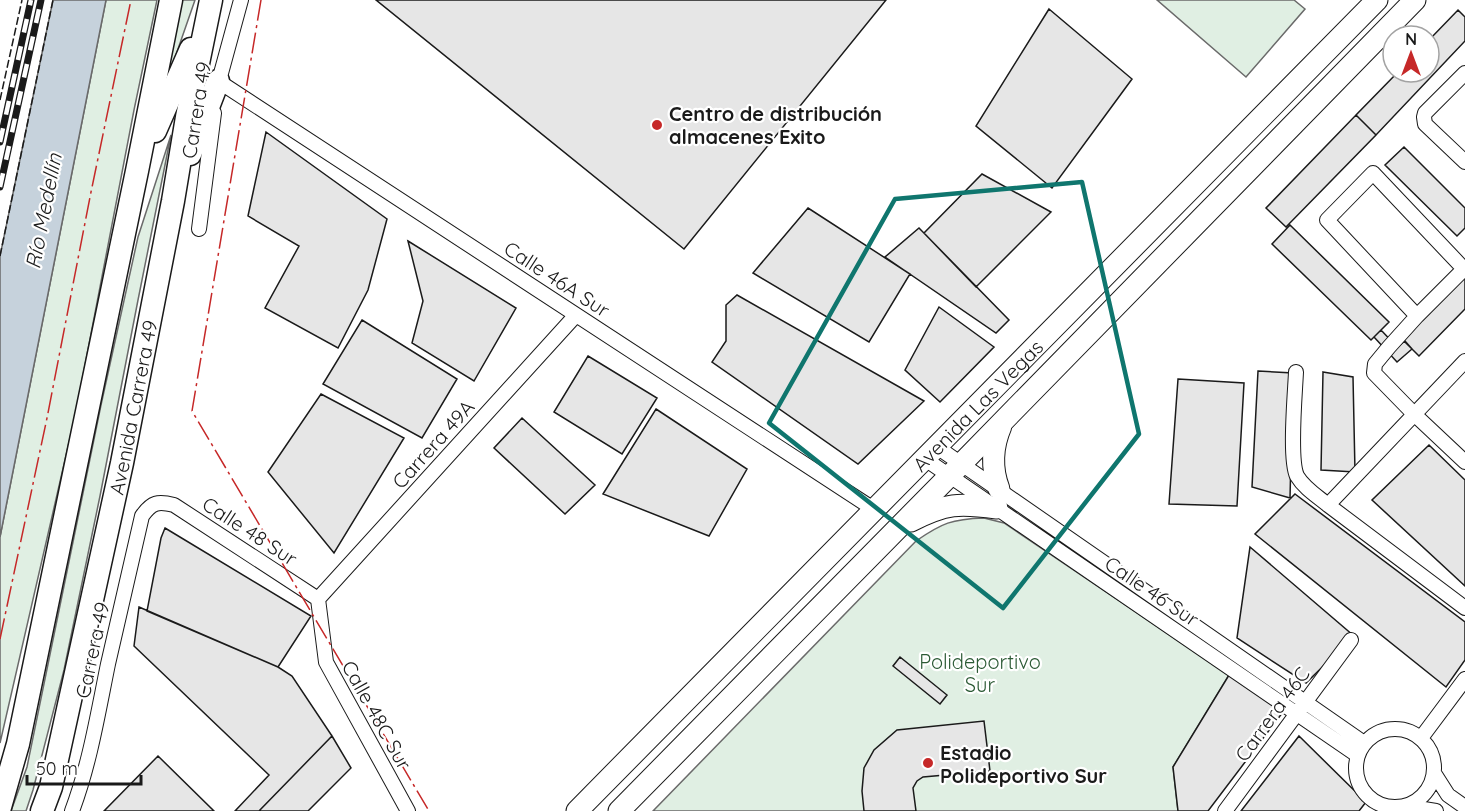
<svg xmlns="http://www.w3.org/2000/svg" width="1465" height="811" font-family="Quicksand,sans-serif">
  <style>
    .green { fill: #e0efe3; stroke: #6a6a6a; stroke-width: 1.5 }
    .water { fill: #c6d2dc; stroke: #6a6a6a; stroke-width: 1.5 }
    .building { fill: #e6e6e6; stroke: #1a1a1a; stroke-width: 1.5 }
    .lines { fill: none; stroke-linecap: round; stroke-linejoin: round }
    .minor-casing { stroke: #1a1a1a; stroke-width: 16 }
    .primary-casing { stroke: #1a1a1a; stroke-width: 23 }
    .trunk-casing { stroke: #1a1a1a; stroke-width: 25 }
    .minor { stroke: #fff; stroke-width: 14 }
    .primary { stroke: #fff; stroke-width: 21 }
    .trunk { stroke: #fff; stroke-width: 22 }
    .rail-casing { stroke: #1a1a1a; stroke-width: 7 }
    .rail { stroke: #fff; stroke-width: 4.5; stroke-dasharray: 14; stroke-linecap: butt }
    .fence { stroke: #1a1a1a; stroke-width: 1.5; stroke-dasharray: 8 3; stroke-linecap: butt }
    .power { stroke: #c62828; stroke-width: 1.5; stroke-dasharray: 21 4.5 3 4.5; stroke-linecap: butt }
    .marked { fill: none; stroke: #0f766e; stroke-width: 4.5; stroke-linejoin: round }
    .poi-dot { fill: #c62828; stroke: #fff; stroke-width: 2 }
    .labels { text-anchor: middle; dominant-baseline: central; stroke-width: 4.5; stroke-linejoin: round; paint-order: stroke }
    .street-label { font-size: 20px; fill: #1a1a1a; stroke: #fff }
    .poi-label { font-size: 20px; font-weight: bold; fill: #1a1a1a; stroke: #fff; text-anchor: start }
    .park-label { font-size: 20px; fill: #2b5a34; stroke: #fff }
    .water-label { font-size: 21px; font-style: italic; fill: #1a1a1a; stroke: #fff }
  </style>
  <rect width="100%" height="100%" fill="#fff"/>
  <path class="green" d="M 106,0 L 157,0 L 134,110 L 76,412 L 0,743 L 0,537 Z
    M 182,0 L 195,0 L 161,98 Z
    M 1157,0 L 1294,0 L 1305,9 L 1246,77 Z
    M 171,135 L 138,300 L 100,496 L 64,670 L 33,790 L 26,811 L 11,811 L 27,767 L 101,405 L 138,237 Z
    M 984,518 L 1004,523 L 1229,675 L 1173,767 L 1178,811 L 653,811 L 916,541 C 942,523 952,519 984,518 Z"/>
  <path class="water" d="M 53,0 L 106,0 L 0,537 L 0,256 Z"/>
  <path class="building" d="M 376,0 L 886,0 L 684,249 Z
    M 1049,9 L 1132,79 L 1052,188 L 976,126 Z
    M 1458,10 L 1465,17 L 1465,41 L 1376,135 L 1356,115 L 1398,72 L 1429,72 L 1429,40 Z
    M 1356,115 L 1376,135 L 1286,227 L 1266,208 Z
    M 266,132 L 387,219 L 368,290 L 338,348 L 265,308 L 299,246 L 248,216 Z
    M 1404,147 L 1465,208 L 1465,228 L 1457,236 L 1385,165 Z
    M 982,174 L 1051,212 L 976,287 L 924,233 Z
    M 808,208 L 910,274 L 869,342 L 753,273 Z
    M 1290,225 L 1389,322 L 1371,340 L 1272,244 Z
    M 919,228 L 1009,320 L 996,333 L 885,257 Z
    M 408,241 L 516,308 L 474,381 L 412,343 L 423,301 Z
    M 1465,272 L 1465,309 L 1419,356 L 1401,338 Z
    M 737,295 L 924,401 L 858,464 L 712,362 L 726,341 L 726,305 Z
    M 939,307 L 994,347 L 940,402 L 905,370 Z
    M 362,320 L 457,379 L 422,438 L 323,384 Z
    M 1381,330 L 1397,347 L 1405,341 L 1412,349 L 1397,362 L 1374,337 Z
    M 588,356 L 657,398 L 622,454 L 554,412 Z
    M 1258,371 L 1293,373 L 1290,498 L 1252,487 Z
    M 1323,372 L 1353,377 L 1355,472 L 1321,470 Z
    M 1178,379 L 1244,383 L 1237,506 L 1169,504 Z
    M 321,394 L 404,438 L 334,553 L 268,472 Z
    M 656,409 L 747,469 L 709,536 L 603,494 Z
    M 522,418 L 595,485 L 565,514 L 494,448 Z
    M 1429,445 L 1465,480 L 1465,586 L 1372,500 Z
    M 1295,494 L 1465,622 L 1465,660 L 1446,687 L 1255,534 Z
    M 165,528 L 311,616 L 278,667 L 147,611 L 161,538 Z
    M 1250,547 L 1354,636 L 1306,683 L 1237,638 Z
    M 139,607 L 278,667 L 292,676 L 332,736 L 259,811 L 235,811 L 269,775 L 134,646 Z
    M 900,657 L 947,695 L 940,704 L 893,666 Z
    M 1229,675 L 1283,712 L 1208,811 L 1178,811 L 1173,767 Z
    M 984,721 L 990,771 L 923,777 L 917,781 L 913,788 L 916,811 L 864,811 L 862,791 L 864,768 L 874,750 L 897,730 Z
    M 332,736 L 351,768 L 308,811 L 259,811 Z
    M 1299,736 L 1366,802 L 1359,811 L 1241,811 Z
    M 158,756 L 214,811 L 104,811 Z"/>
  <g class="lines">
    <g class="minor-casing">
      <path id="minor" d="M 1465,73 L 1425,113 L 1424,117 L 1425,124 L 1465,162
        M 218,81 L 875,510
        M 217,88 L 241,0
        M 199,229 L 214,113
        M 1417,316 L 1327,220 L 1373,173 L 1464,269 L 1417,316 L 1389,347 L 1375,364 L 1374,373 L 1414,414 L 1465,462
        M 1465,361 L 1328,505 L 1465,608
        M 1296,372 C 1295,394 1289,459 1297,476 C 1304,488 1317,496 1328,505
        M 937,447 L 1364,743
        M 925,459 L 1357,755
        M 318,599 L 576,315
        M 318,599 L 326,662 L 408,811
        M1356 768a39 39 0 1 1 78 0a39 39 0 1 1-78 0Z
        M 1421,738 L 1465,679
        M 1434,773 L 1448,795 L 1465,807
        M 1405,806 L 1436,811
        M 72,811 C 90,763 98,713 108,664 C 119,615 131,565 142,516 C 152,502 158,501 174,505 L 318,599
        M 1225,811 L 1351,640"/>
    </g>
    <g class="primary-casing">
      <g id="primary">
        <path d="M 999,489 C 991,468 992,447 1001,426"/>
        <path d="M 911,521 C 946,503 959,503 997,508"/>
        <path id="s1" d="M 577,811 L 1377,0"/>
        <path d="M 619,811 L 968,457 L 1415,0"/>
      </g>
    </g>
    <g class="trunk-casing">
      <g id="trunk">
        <path d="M 155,131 L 191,49"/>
        <path d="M 190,154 L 218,81"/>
        <path d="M 0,807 L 18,744 L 137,171 L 171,0"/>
        <path id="s2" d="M 42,811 L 51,787 L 122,463 L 173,201 L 187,117 L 211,0"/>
      </g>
    </g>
    <use href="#minor" class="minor"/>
    <use href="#primary" class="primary"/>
    <use href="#trunk" class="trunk"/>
    <g class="rail-casing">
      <path id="rail" d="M 0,142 L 31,0
        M 0,187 L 41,0"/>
    </g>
    <use href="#rail" class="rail"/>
    <path class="fence" d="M 0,100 L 22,0
      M 0,256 L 53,0"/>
    <path class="power" d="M 261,0 L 192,411 L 429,811
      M 0,639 L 47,418 L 91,192 L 131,0"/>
  </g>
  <path class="marked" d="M 1082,182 L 1139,434 L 1003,608 L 769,423 L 895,199 Z"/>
  <g class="poi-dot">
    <circle cx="657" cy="125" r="6"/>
    <circle cx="928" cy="763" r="6"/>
  </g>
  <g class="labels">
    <g class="street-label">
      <text transform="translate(196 110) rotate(-81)">Carrera 49</text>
      <text transform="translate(557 279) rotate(33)">Calle 46A Sur</text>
      <text stroke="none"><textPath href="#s1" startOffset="570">Avenida Las Vegas</textPath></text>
      <text stroke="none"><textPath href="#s2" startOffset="414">Avenida Carrera 49</textPath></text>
      <text transform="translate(433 444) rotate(-48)">Carrera 49A</text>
      <text transform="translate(250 531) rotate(33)">Calle 48 Sur</text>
      <text transform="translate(1152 591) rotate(34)">Calle 46 Sur</text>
      <text transform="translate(92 650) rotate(-78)">Carrera 49</text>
      <text transform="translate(1272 714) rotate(-54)">Carrera 46C</text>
      <text transform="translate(377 715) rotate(61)">Calle 48C Sur</text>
    </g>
    <g class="poi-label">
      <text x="669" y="113">Centro de distribución<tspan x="669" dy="23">almacenes Exito</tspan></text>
      <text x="940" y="752">Estadio<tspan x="940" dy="23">Polideportivo Sur</tspan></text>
    </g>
    <g class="park-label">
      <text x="980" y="661">Polideportivo<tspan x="980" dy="23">Sur</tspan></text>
    </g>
    <g class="water-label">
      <text transform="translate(43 211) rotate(-79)">Río Medellín</text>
    </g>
  </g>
  <g transform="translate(1411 54)"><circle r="28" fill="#ffffff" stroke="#a3a3a3" stroke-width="1.5"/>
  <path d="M0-4.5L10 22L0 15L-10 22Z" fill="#c62828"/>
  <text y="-9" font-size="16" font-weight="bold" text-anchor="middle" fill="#1a1a1a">N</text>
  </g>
  <path d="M27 775v9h114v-9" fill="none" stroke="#1a1a1a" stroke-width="3"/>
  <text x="36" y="775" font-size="18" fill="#1a1a1a" stroke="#ffffff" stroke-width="4.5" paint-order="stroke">50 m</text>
</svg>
